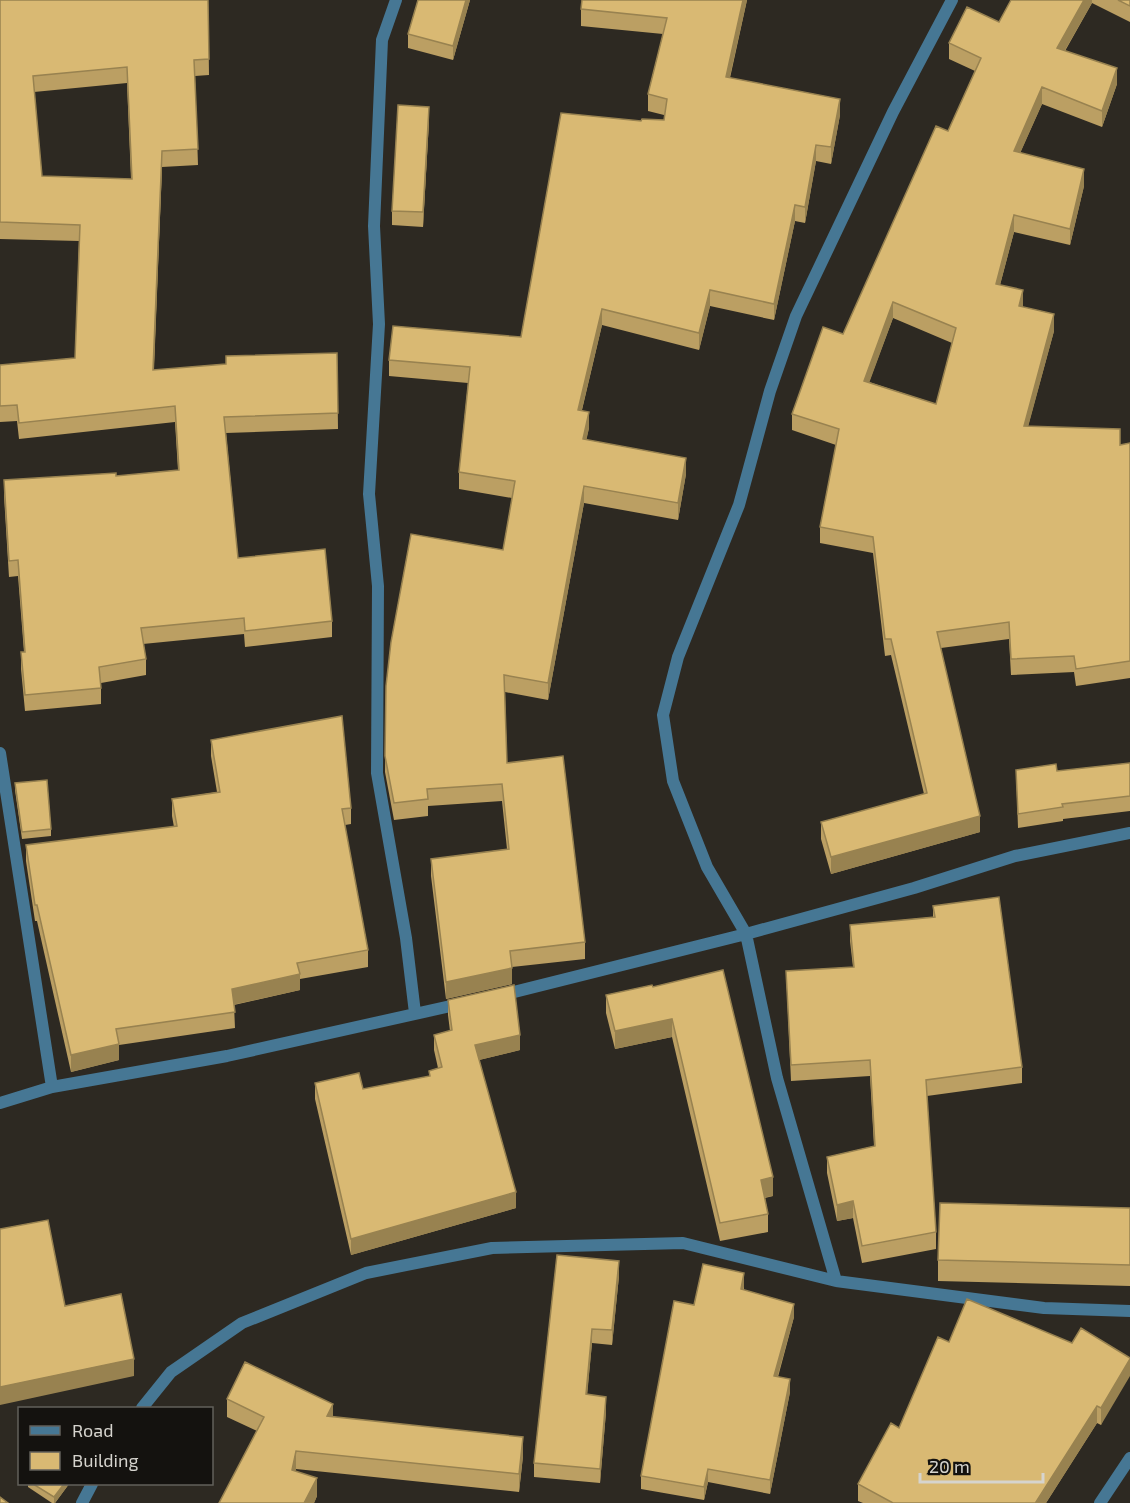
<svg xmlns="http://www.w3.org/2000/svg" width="1130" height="1503" font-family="'Exo 2',sans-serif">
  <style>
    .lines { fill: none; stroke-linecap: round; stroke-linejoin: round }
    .minor { stroke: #467794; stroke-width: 12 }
    .wall { fill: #bb9f63; fill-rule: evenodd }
    .shaded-wall { fill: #988250 }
    .building { fill: #d9b973; stroke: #988250; stroke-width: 1.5; fill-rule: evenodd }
  </style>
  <rect width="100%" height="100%" fill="#2d2922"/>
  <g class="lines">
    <path class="minor" d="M 396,0 L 382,40 L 374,226 L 379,324 L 369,494 L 378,586 L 377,773 L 406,938 L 415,1013
      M 0,753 L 52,1087
      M 498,996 L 746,934 L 914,888 L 1015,856 L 1130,833
      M 0,1103 L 52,1087 L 227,1056 L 464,1003
      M 836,1281 L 777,1078 L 746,934 L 707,867 L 673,781 L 663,715 L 678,657 L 739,505 L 770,391 L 796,316 L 893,112 L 952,0
      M 142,1408 L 171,1372 L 242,1323 L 366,1273 L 492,1248 L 683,1243 L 836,1281 L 1044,1308 L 1130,1311
      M 82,1503 L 92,1484
      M 1100,1503 L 1130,1458"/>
  </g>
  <path class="wall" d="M 0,0 L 208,0 L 209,75 L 195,76 L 198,165 L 162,167 L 154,370 L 226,364 L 337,353 L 338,429 L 226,433 L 238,558 L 332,621 L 332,637 L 245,647 L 244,634 L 143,644 L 146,659 L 146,675 L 101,683 L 101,704 L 25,711 L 21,669 L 21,652 L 24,652 L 18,576 L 9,577 L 4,496 L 4,480 L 116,476 L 178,470 L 175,422 L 19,439 L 17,421 L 0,422 L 0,365 L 75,358 L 79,241 L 0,239 ZM 127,83 L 131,179 L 42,176 L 34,92 Z
    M 418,0 L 470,0 L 453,60 L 408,48 L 408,34 Z
    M 747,0 L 730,78 L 840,115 L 831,164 L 816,161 L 805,223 L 795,221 L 774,320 L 710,306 L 699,350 L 602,325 L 582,410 L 589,428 L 586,440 L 686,474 L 678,520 L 584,503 L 548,700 L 505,692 L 507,763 L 585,942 L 585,959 L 512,967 L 512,984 L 446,999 L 431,876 L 431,859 L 507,849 L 502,801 L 428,806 L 428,816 L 394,820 L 385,772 L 386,686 L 503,550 L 512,498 L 459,489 L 459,472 L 468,383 L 389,376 L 389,360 L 521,337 L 641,121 L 664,120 L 664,115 L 648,111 L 648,94 L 663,34 L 581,26 L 581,9 Z
    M 1011,0 L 1130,0 L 1130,22 L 1092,3 L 1065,51 L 1117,84 L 1102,127 L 1042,104 L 1020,153 L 1084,186 L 1070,245 L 1014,232 L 1000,285 L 1023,307 L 1054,331 L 1028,426 L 1120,445 L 1130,443 L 1130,678 L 1076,686 L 1074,672 L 1011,675 L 1009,639 L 941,648 L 980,832 L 831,874 L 821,839 L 821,822 L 924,794 L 891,655 L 885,656 L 873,553 L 820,543 L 820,527 L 836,445 L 792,430 L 792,414 L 843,334 L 948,131 L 975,71 L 949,59 L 949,43 L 999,22 ZM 893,318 L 952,343 L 936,404 L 869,382 Z
    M 429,121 L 423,227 L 392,225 L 392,211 Z
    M 211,740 L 351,808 L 351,824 L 345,825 L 368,950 L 368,967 L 300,979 L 300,990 L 234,1005 L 235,1028 L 119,1045 L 119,1060 L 71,1072 L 37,921 L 35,921 L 26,861 L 26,845 L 174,827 L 172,816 L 172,799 L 217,792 L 211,756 Z
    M 1130,763 L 1130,811 L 1063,819 L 1063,821 L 1018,828 L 1016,770 L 1057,771 Z
    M 15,783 L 51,829 L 51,836 L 22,839 L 15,790 Z
    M 933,906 L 1022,1067 L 1022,1083 L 927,1096 L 936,1232 L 936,1249 L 862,1263 L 853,1218 L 837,1221 L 827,1173 L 827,1157 L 874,1146 L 870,1076 L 791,1081 L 786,971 L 853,967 L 850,941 L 850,925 L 933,917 Z
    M 723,970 L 773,1196 L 765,1198 L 768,1214 L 768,1232 L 720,1241 L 672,1037 L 615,1049 L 606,1013 L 606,995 L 653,987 Z
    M 448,1000 L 520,1050 L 479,1060 L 516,1208 L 351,1255 L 315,1099 L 315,1083 L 363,1089 L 429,1077 L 429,1071 L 438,1068 L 434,1050 L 434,1035 L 450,1031 L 448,1015 Z
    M 1130,1208 L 1130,1286 L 938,1281 L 938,1260 Z
    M 557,1255 L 619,1276 L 612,1345 L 592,1343 L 587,1394 L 606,1412 L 600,1483 L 534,1477 L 534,1463 Z
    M 744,1286 L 744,1290 L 794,1317 L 778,1377 L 790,1392 L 770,1494 L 708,1482 L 704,1500 L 641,1489 L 641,1476 L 694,1305 Z
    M 949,1342 L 1072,1343 L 1130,1358 L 1101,1425 L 1097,1423 L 1046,1503 L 863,1503 L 858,1501 L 858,1484 L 899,1428 Z
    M 227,1399 L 333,1417 L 523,1456 L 519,1492 L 296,1469 L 295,1471 L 317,1496 L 314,1503 L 219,1503 L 257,1431 L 227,1417 Z
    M 28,1484 L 69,1484 L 55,1503 L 52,1503 L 28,1487 Z"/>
  <path class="shaded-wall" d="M 466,0 L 470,0 L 453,60 L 453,46 Z
    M 743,0 L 747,0 L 726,94 L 726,77 Z
    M 1084,0 L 1092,0 L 1092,3 L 1057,64 L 1057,48 Z
    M 1117,68 L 1117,84 L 1102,127 L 1102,111 Z
    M 1042,87 L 1042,104 L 1014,167 L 1014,151 Z
    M 840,99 L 840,115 L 831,164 L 831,147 Z
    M 429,107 L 429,121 L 423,227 L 423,212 Z
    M 816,145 L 816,161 L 805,223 L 805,207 Z
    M 162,151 L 162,167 L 153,386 L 153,370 Z
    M 1084,169 L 1084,186 L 1070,245 L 1070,229 Z
    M 795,205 L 795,221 L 774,320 L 774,304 Z
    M 1014,215 L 1014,232 L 996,300 L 996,284 Z
    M 710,290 L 710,306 L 699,350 L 699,333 Z
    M 1023,290 L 1023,307 L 1019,306 Z
    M 893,302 L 893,318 L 864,397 L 864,381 Z
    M 602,309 L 602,325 L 578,426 L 578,410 Z
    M 1054,314 L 1054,331 L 1024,442 L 1024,426 Z
    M 589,412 L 589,428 L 583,456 L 583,439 Z
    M 686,458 L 686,474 L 678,520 L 678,503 Z
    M 584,486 L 584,503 L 548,700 L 548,683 Z
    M 980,816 L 980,832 L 831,874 L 831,857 Z
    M 512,968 L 512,984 L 446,999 L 446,982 Z
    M 300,974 L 300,990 L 232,1005 L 232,989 Z
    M 672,1019 L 672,1037 L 615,1049 L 615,1031 Z
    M 520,1035 L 520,1050 L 475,1061 L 475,1045 Z
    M 119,1044 L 119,1060 L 71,1072 L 71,1055 Z
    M 773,1177 L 773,1196 L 761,1198 L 761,1180 Z
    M 516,1192 L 516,1208 L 351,1255 L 351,1239 Z
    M 853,1201 L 853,1218 L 837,1221 L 837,1205 Z
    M 619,1261 L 619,1276 L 612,1345 L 612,1330 Z
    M 744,1273 L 744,1286 L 741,1302 L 741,1289 Z
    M 794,1304 L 794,1317 L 774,1389 L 774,1376 Z
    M 592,1329 L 592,1343 L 586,1408 L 586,1394 Z
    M 134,1359 L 134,1376 L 0,1405 L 0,1387 Z
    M 1130,1359 L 1130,1376 L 1101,1425 L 1101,1408 Z
    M 790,1379 L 790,1392 L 770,1494 L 770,1480 Z
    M 606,1397 L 606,1412 L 600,1483 L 600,1469 Z
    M 333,1404 L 333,1423 L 327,1416 Z
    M 1097,1406 L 1097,1423 L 1046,1503 L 1036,1503 Z
    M 523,1437 L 523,1456 L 519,1492 L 519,1474 Z
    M 296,1451 L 296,1469 L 292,1488 L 292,1470 Z
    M 708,1469 L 708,1482 L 704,1500 L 704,1487 Z
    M 317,1478 L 317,1496 L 314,1503 L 304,1503 Z
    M 64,1484 L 69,1484 L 55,1503 L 54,1503 L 54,1497 Z"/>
  <path class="building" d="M 0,0 L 208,0 L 209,59 L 194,60 L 198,149 L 162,151 L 153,370 L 226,364 L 226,356 L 337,353 L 338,413 L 224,417 L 238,558 L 325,549 L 332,621 L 245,631 L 244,618 L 141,628 L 146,659 L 99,667 L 101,688 L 25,695 L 21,652 L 25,652 L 18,560 L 9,561 L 4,480 L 116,473 L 116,476 L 179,470 L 175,406 L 19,423 L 17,405 L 0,406 L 0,365 L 75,358 L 80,225 L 0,222 ZM 127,67 L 132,179 L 42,176 L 33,76 Z
    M 418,0 L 466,0 L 453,46 L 408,34 Z
    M 582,0 L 743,0 L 726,77 L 840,99 L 831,147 L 816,145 L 805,207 L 795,205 L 774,304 L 710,290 L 699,333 L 602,309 L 578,410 L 589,412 L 583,439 L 686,458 L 678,503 L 584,486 L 548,683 L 504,675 L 507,763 L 563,756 L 585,942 L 510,951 L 512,968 L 446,982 L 431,859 L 509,849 L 502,784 L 427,789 L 428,799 L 394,803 L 385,756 L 386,686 L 391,642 L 411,534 L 503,550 L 515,481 L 459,472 L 470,367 L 389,360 L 393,326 L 521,337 L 561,113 L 641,121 L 642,119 L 664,120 L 667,99 L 648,94 L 667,18 L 581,9 Z
    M 1011,0 L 1084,0 L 1057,48 L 1117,68 L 1102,111 L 1042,87 L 1014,151 L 1084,169 L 1070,229 L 1014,215 L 996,284 L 1023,290 L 1019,306 L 1054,314 L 1024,426 L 1120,429 L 1120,445 L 1130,443 L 1130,661 L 1076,669 L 1074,656 L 1011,659 L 1009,622 L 937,632 L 980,816 L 831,857 L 821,822 L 927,793 L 891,639 L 885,639 L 873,537 L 820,527 L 839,429 L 792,414 L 823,327 L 843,334 L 936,126 L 948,131 L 981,58 L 949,43 L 967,7 L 999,22 ZM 893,302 L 956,328 L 936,404 L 864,381 Z
    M 1118,0 L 1130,0 L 1130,6 Z
    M 398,105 L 429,107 L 423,212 L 392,211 Z
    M 342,716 L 351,808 L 342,809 L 368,950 L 297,963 L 300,974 L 232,989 L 235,1012 L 116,1029 L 119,1044 L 71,1055 L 37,905 L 35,905 L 26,845 L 177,826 L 172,799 L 220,792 L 211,740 Z
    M 1130,763 L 1130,796 L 1062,804 L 1063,807 L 1018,814 L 1016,770 L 1056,764 L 1057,771 Z
    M 47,780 L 51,829 L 22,832 L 15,783 Z
    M 999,897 L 1022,1067 L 926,1080 L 936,1232 L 862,1246 L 853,1201 L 837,1205 L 827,1157 L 875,1146 L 870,1060 L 791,1065 L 786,971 L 854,967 L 850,925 L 935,917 L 933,906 Z
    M 723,970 L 773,1177 L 761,1180 L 768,1214 L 720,1223 L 672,1019 L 615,1031 L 606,995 L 652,985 L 653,987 Z
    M 514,985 L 520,1035 L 475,1045 L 516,1192 L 351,1239 L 315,1083 L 359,1073 L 363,1089 L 430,1076 L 429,1071 L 442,1067 L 434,1035 L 452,1030 L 448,1000 Z
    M 940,1203 L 1130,1208 L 1130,1265 L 938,1260 Z
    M 48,1220 L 65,1306 L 121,1294 L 134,1359 L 0,1387 L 0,1229 Z
    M 557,1255 L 619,1261 L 612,1330 L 592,1329 L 586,1394 L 606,1397 L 600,1469 L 534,1463 Z
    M 703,1264 L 744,1273 L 741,1289 L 794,1304 L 774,1376 L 790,1379 L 770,1480 L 708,1469 L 704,1487 L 641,1476 L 674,1301 L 694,1305 Z
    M 967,1299 L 1072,1343 L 1081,1328 L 1130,1358 L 1130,1359 L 1101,1408 L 1097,1406 L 1036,1502 L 1038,1503 L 893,1503 L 858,1484 L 891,1423 L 899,1428 L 938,1337 L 949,1342 Z
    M 245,1362 L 333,1404 L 327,1416 L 523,1437 L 519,1474 L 296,1451 L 292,1470 L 317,1478 L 304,1503 L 219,1503 L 264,1417 L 227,1399 Z
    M 33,1484 L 64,1484 L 54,1497 Z
    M 0,1497 L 8,1503 L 0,1503 Z"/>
  <rect x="18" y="1407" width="195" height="78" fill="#14120f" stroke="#62605b" stroke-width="1.5"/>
  <rect x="30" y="1426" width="30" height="9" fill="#467794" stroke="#62605b" stroke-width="1.5"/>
  <text x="72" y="1437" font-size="18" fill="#d6d4ce">Road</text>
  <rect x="30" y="1452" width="30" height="18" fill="#d9b973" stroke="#62605b" stroke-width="1.5"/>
  <text x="72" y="1467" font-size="18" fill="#d6d4ce">Building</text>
  <path d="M920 1473v9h123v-9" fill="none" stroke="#d6d4ce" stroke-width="3"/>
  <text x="929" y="1473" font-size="18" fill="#d6d4ce" stroke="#14120f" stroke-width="4.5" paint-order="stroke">20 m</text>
</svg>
